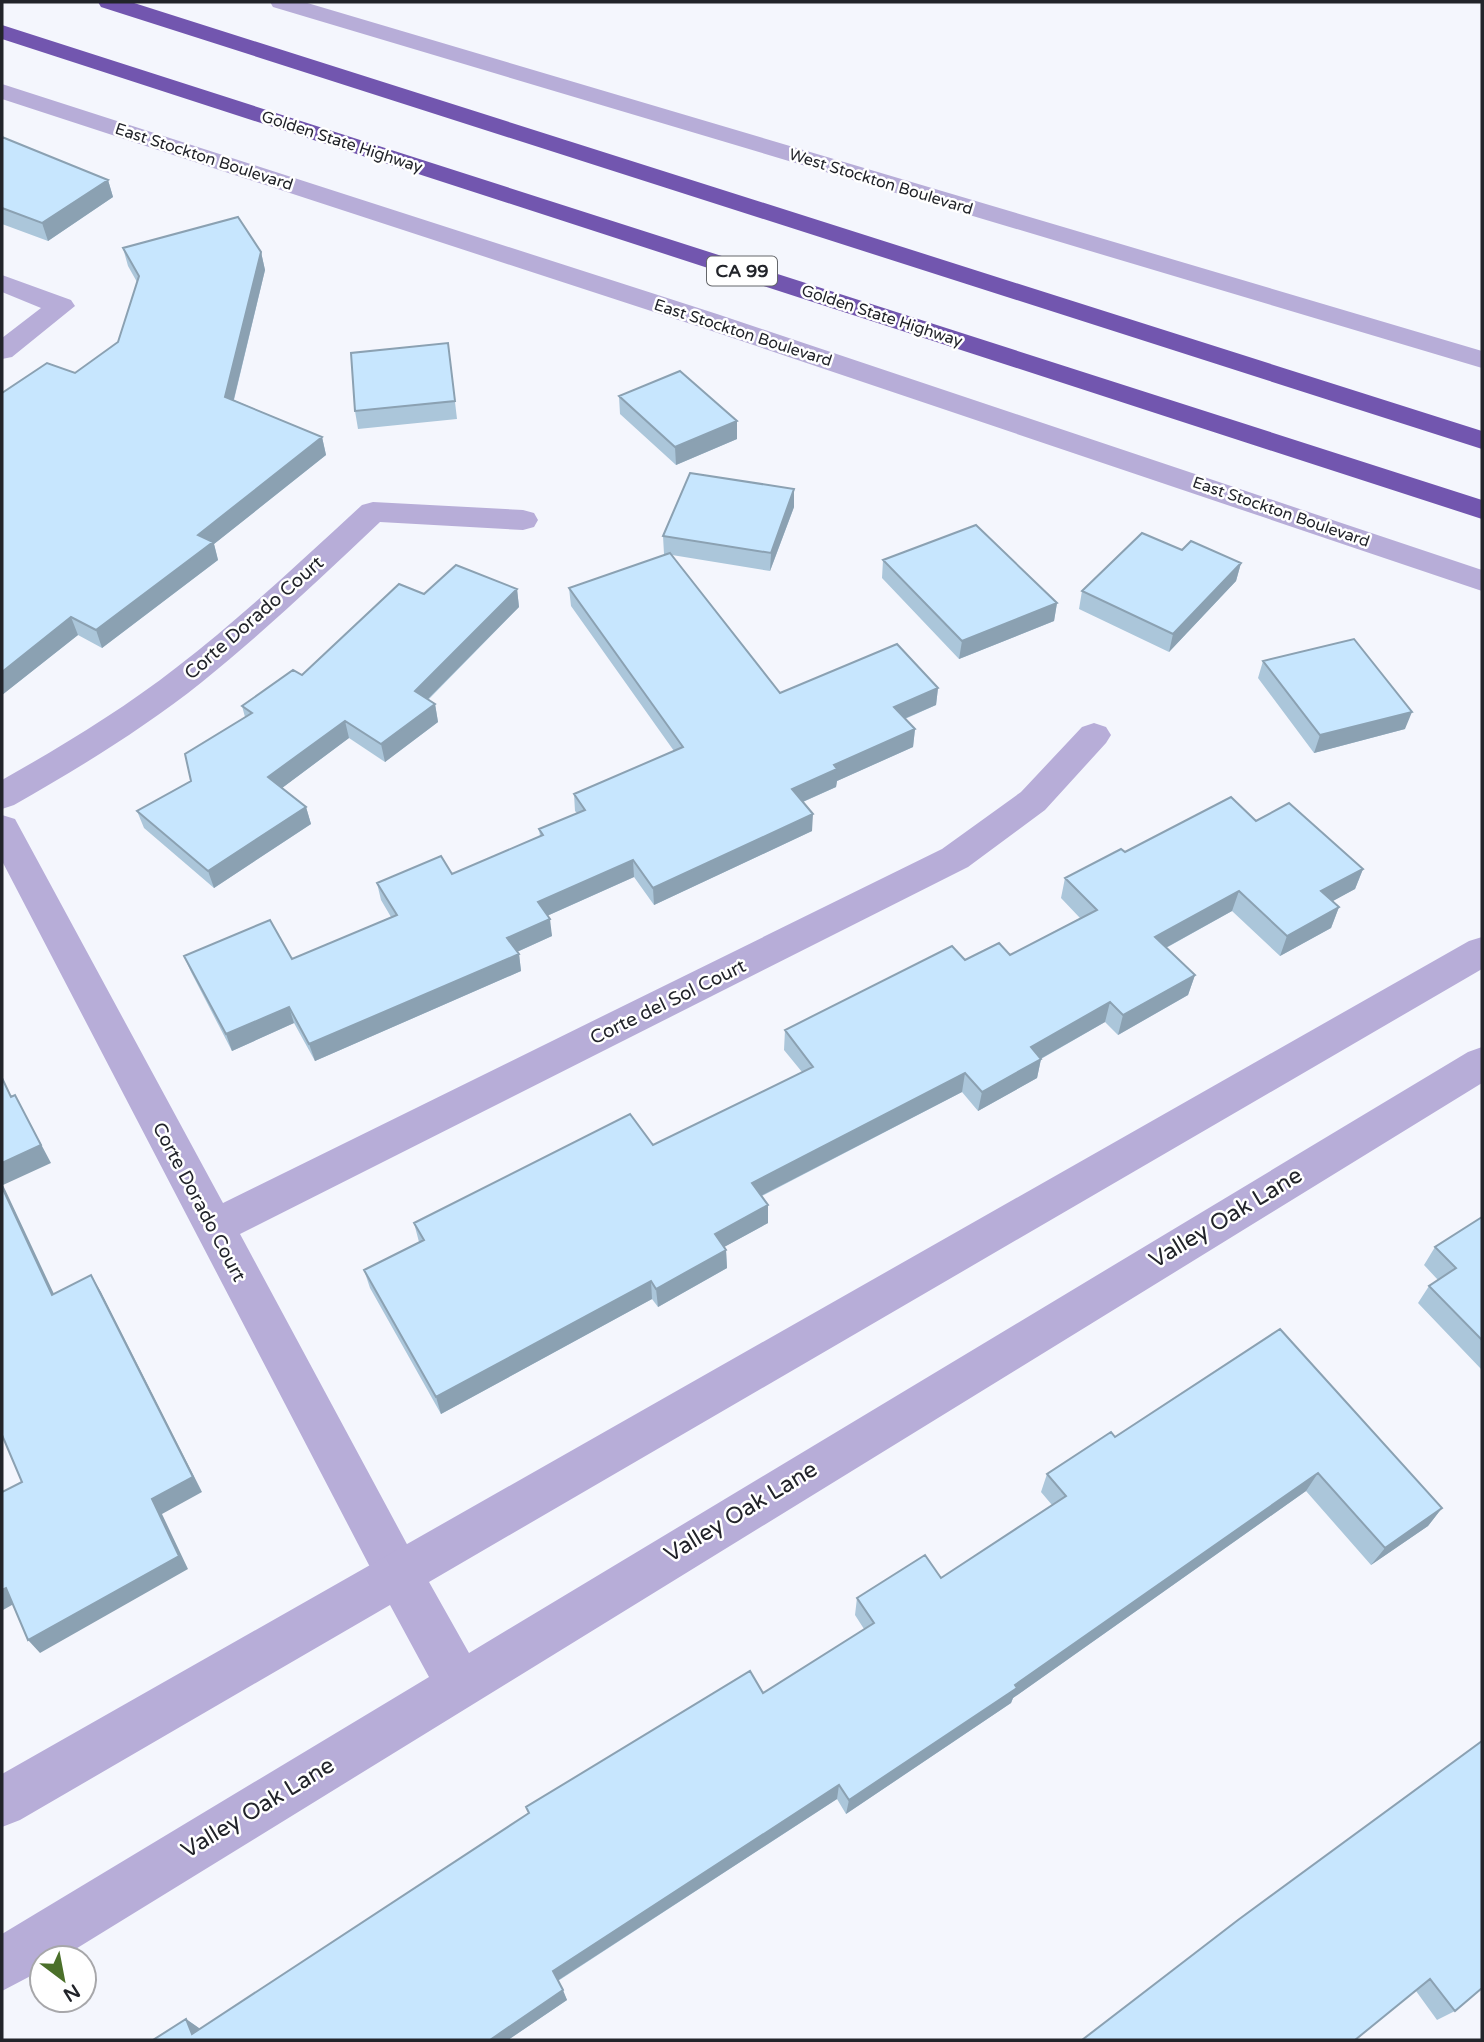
<svg xmlns="http://www.w3.org/2000/svg" width="1484" height="2042" font-family="'Varela Round',sans-serif">
  <style>
    .lines { fill: none; stroke-linecap: round; stroke-linejoin: round }
    .minor { fill: #b7add8; fill-rule: evenodd }
    .tertiary { fill: #b7add8; fill-rule: evenodd }
    .motorway { fill: #7256af; fill-rule: evenodd }
    .wall { fill: #abc6da }
    .shaded-wall { fill: #8ba1b2 }
    .building { fill: #c7e6fe; stroke: #8ba1b2; stroke-width: 2 }
    .labels { text-anchor: middle; dominant-baseline: central; stroke-width: 5; stroke-linejoin: round; paint-order: stroke }
    .far-street-label { font-size: 16px; fill: #22242a; stroke: #fff }
    .shield { fill: #fff; stroke: #64666a; stroke-width: 2 }
    .shield-label { font-size: 18px; font-weight: bold; fill: #22242a }
    .street-label { font-size: 19px; fill: #22242a; stroke: #fff }
    .near-street-label { font-size: 23px; fill: #22242a; stroke: #fff }
  </style>
  <rect width="100%" height="100%" fill="#f4f6fd"/>
  <g class="lines">
    <path class="minor" d="M 2,275 L 71,300 L 75,306 L 12,357 L 2,359 L 2,338 L 41,308 L 2,292 Z
      M 373,502 L 523,510 L 534,513 L 538,520 L 534,527 L 523,530 L 380,522 C 322,577 264,632 202,682 C 143,729 79,768 14,805 L 2,809 L 2,780 C 62,746 122,710 177,667 C 242,617 302,560 362,505 Z
      M 1094,723 L 1106,727 L 1111,735 L 1106,743 L 1045,810 L 968,867 L 240,1234 L 423,1574 L 416,1590 L 399,1597 L 382,1590 L 2,861 L 2,815 L 15,819 L 223,1203 L 942,849 L 1021,792 L 1082,727 Z"/>
    <path class="tertiary" d="M 270,2 L 304,2 L 1482,351 L 1482,368 L 273,7 Z
      M 2,84 L 717,314 L 1482,570 L 1482,591 L 697,326 L 2,99 Z
      M 1482,937 L 1482,969 L 429,1582 L 469,1653 L 1468,1052 L 1482,1047 L 1482,1083 L 61,1958 L 42,1958 L 42,1970 L 2,1991 L 2,1934 L 429,1677 L 390,1605 L 20,1820 L 2,1827 L 2,1774 L 1469,941 Z"/>
    <path class="motorway" d="M 98,2 L 131,2 L 1482,431 L 1482,449 L 101,7 Z
      M 2,25 L 1482,500 L 1482,519 L 2,39 Z"/>
  </g>
  <path class="wall" d="M 2,137 L 108,180 L 113,197 L 48,241 L 2,224 Z
    M 123,248 L 261,252 L 265,270 L 234,400 L 322,437 L 326,455 L 214,544 L 218,560 L 102,648 L 78,635 L 2,695 L 75,373 L 118,342 L 137,282 L 128,266 Z
    M 448,343 L 457,419 L 358,429 L 355,411 Z
    M 619,396 L 737,421 L 737,439 L 676,465 L 620,414 Z
    M 794,489 L 794,507 L 770,571 L 672,555 L 780,693 L 938,688 L 936,705 L 905,719 L 915,729 L 913,747 L 837,781 L 836,787 L 803,802 L 812,831 L 654,905 L 634,877 L 547,916 L 552,936 L 517,952 L 519,954 L 521,971 L 315,1061 L 294,1023 L 232,1051 L 191,972 L 184,956 L 292,959 L 391,917 L 381,900 L 377,883 L 452,874 L 540,836 L 539,829 L 577,813 L 575,811 L 574,794 L 674,751 L 571,606 L 569,588 L 667,555 L 664,554 L 663,536 Z
    M 1182,550 L 1241,563 L 1236,581 L 1169,652 L 1079,609 L 1082,591 Z
    M 883,560 L 1057,603 L 1054,621 L 959,659 L 882,578 Z
    M 517,589 L 519,607 L 428,700 L 435,704 L 438,722 L 385,762 L 349,738 L 282,788 L 306,807 L 311,824 L 214,888 L 144,828 L 137,811 L 191,781 L 245,717 L 242,706 L 302,675 L 424,594 Z
    M 1263,661 L 1405,729 L 1314,753 L 1258,678 Z
    M 1256,821 L 1363,869 L 1355,889 L 1332,901 L 1339,907 L 1331,928 L 1280,956 L 1232,911 L 1166,948 L 1195,975 L 1188,995 L 1118,1035 L 1105,1022 L 1041,1059 L 1037,1078 L 978,1111 L 962,1092 L 762,1196 L 768,1223 L 724,1247 L 726,1250 L 727,1268 L 658,1307 L 652,1299 L 441,1414 L 370,1288 L 364,1270 L 419,1242 L 414,1223 L 653,1145 L 802,1072 L 784,1050 L 785,1030 L 965,960 L 1010,955 L 1080,918 L 1061,898 L 1065,878 L 1125,852 Z
    M 1482,1217 L 1482,1370 L 1418,1303 L 1429,1286 L 1438,1280 L 1424,1265 L 1435,1247 Z
    M 1280,1329 L 1442,1508 L 1428,1526 L 1371,1565 L 1306,1491 L 1013,1698 L 1011,1703 L 846,1814 L 837,1799 L 558,1981 L 567,2000 L 508,2040 L 153,2040 L 186,2019 L 200,2029 L 529,1814 L 526,1807 L 763,1693 L 864,1629 L 855,1615 L 857,1598 L 941,1578 L 1052,1505 L 1041,1492 L 1047,1474 L 1115,1437 Z
    M 1482,1741 L 1455,2011 L 1437,2020 L 1416,1991 Z"/>
  <path class="shaded-wall" d="M 108,180 L 113,197 L 48,241 L 42,223 Z
    M 261,252 L 265,270 L 230,415 L 225,397 Z
    M 737,421 L 737,439 L 676,465 L 675,447 Z
    M 322,437 L 326,455 L 214,544 L 218,560 L 102,648 L 96,630 L 198,535 Z
    M 794,489 L 794,507 L 770,571 L 771,553 Z
    M 1241,563 L 1236,581 L 1169,652 L 1173,634 Z
    M 517,589 L 519,607 L 418,709 L 415,691 Z
    M 1057,603 L 1054,621 L 959,659 L 962,641 Z
    M 71,617 L 78,635 L 2,695 L 2,672 Z
    M 938,688 L 936,705 L 892,724 L 894,707 Z
    M 435,704 L 438,722 L 385,762 L 381,744 Z
    M 1412,712 L 1405,729 L 1314,753 L 1320,735 Z
    M 345,721 L 349,738 L 274,794 L 268,777 Z
    M 915,729 L 913,747 L 837,781 L 836,787 L 791,807 L 792,789 L 834,765 Z
    M 306,807 L 311,824 L 214,888 L 208,871 Z
    M 813,814 L 812,831 L 654,905 L 653,888 Z
    M 633,860 L 634,877 L 540,919 L 538,902 Z
    M 1363,869 L 1355,889 L 1313,912 L 1321,891 Z
    M 1239,891 L 1232,911 L 1149,957 L 1155,937 Z
    M 1339,907 L 1331,928 L 1280,956 L 1287,936 Z
    M 550,919 L 552,936 L 510,955 L 507,938 Z
    M 519,954 L 521,971 L 315,1061 L 309,1044 Z
    M 1195,975 L 1188,995 L 1118,1035 L 1123,1015 Z
    M 1110,1002 L 1105,1022 L 1026,1067 L 1031,1047 Z
    M 289,1007 L 294,1023 L 232,1051 L 226,1034 Z
    M 1041,1059 L 1037,1078 L 978,1111 L 982,1092 Z
    M 965,1073 L 962,1092 L 751,1201 L 752,1183 Z
    M 15,1095 L 51,1163 L 3,1185 L 62,1311 L 52,1295 L 2,1187 L 2,1163 Z
    M 768,1205 L 768,1223 L 715,1252 L 715,1234 Z
    M 726,1250 L 727,1268 L 658,1307 L 656,1289 Z
    M 91,1275 L 101,1292 L 202,1492 L 162,1514 L 188,1569 L 40,1653 L 28,1640 L 152,1499 Z
    M 651,1281 L 652,1299 L 441,1414 L 436,1397 Z
    M 1318,1473 L 1306,1491 L 1013,1698 L 1011,1703 L 846,1814 L 849,1800 L 1015,1685 Z
    M 1442,1508 L 1428,1526 L 1371,1565 L 1385,1548 Z
    M 6,1588 L 19,1601 L 3,1610 L 2,1609 L 2,1590 Z
    M 839,1785 L 837,1799 L 557,1981 L 553,1971 Z
    M 563,1990 L 567,2000 L 508,2040 L 490,2040 Z
    M 186,2019 L 199,2028 L 205,2040 L 192,2034 Z"/>
  <path class="building" d="M 2,137 L 108,180 L 42,223 L 2,208 Z
    M 238,217 L 261,252 L 225,397 L 322,437 L 198,535 L 213,542 L 96,630 L 71,617 L 2,672 L 2,393 L 47,363 L 75,373 L 118,342 L 139,276 L 123,248 Z
    M 448,343 L 455,401 L 355,411 L 351,353 Z
    M 680,371 L 737,421 L 675,447 L 619,396 Z
    M 690,473 L 794,489 L 771,553 L 663,536 Z
    M 976,525 L 1057,603 L 962,641 L 883,560 Z
    M 1142,533 L 1182,550 L 1191,541 L 1241,563 L 1173,634 L 1082,591 Z
    M 670,553 L 780,693 L 897,644 L 938,688 L 894,707 L 915,729 L 834,765 L 837,769 L 792,789 L 813,814 L 653,888 L 633,860 L 538,902 L 550,919 L 507,938 L 519,954 L 309,1044 L 289,1007 L 226,1034 L 184,956 L 270,920 L 292,959 L 397,915 L 377,883 L 441,856 L 452,874 L 543,835 L 539,829 L 585,810 L 574,794 L 683,747 L 569,588 Z
    M 456,565 L 517,589 L 415,691 L 435,704 L 381,744 L 345,721 L 268,777 L 306,807 L 208,871 L 137,811 L 191,781 L 185,754 L 252,713 L 242,706 L 293,670 L 302,675 L 399,584 L 424,594 Z
    M 1354,639 L 1412,712 L 1320,735 L 1263,661 Z
    M 1231,797 L 1256,821 L 1289,803 L 1363,869 L 1321,891 L 1339,907 L 1287,936 L 1239,891 L 1155,937 L 1195,975 L 1123,1015 L 1110,1002 L 1031,1047 L 1041,1059 L 982,1092 L 965,1073 L 752,1183 L 768,1205 L 715,1234 L 726,1250 L 656,1289 L 651,1281 L 436,1397 L 364,1270 L 424,1240 L 414,1223 L 630,1114 L 653,1145 L 813,1067 L 785,1030 L 952,946 L 965,960 L 999,943 L 1010,955 L 1097,910 L 1065,878 L 1121,849 L 1125,852 Z
    M 2,1078 L 11,1097 L 15,1095 L 41,1145 L 2,1163 Z
    M 2,1187 L 52,1295 L 91,1275 L 193,1477 L 152,1499 L 179,1556 L 28,1640 L 6,1588 L 2,1590 L 2,1492 L 22,1482 L 2,1435 Z
    M 1482,1217 L 1482,1340 L 1429,1286 L 1456,1268 L 1435,1247 Z
    M 1280,1329 L 1442,1508 L 1385,1548 L 1318,1473 L 1015,1685 L 1017,1688 L 849,1800 L 839,1785 L 553,1971 L 563,1990 L 490,2040 L 153,2040 L 186,2019 L 192,2034 L 529,1813 L 526,1807 L 750,1671 L 763,1693 L 874,1623 L 857,1598 L 925,1555 L 941,1578 L 1066,1496 L 1047,1474 L 1111,1432 L 1115,1437 Z
    M 1482,1741 L 1482,1988 L 1455,2011 L 1430,1979 L 1355,2040 L 1082,2040 L 1238,1920 Z"/>
  <g class="labels">
    <g class="far-street-label">
      <text transform="translate(342 142) rotate(18)">Golden State Highway</text>
      <text transform="translate(204 157) rotate(18)">East Stockton Boulevard</text>
      <text transform="translate(881 182) rotate(17)">West Stockton Boulevard</text>
      <text transform="translate(882 316) rotate(18)">Golden State Highway</text>
      <text transform="translate(743 333) rotate(18)">East Stockton Boulevard</text>
      <text transform="translate(1281 512) rotate(19)">East Stockton Boulevard</text>
    </g>
    <rect class="shield" x="707" y="256.5" width="70" height="29" rx="5"/>
    <g class="shield-label">
      <text x="742" y="271">CA 99</text>
    </g>
    <g class="street-label">
      <text transform="translate(254 618) rotate(-41)">Corte Dorado Court</text>
      <text transform="translate(668 1002) rotate(-26)">Corte del Sol Court</text>
      <text transform="translate(199 1202) rotate(62)">Corte Dorado Court</text>
    </g>
    <g class="near-street-label">
      <text transform="translate(1226 1218) rotate(-31)">Valley Oak Lane</text>
      <text transform="translate(741 1512) rotate(-31)">Valley Oak Lane</text>
      <text transform="translate(258 1808) rotate(-31)">Valley Oak Lane</text>
    </g>
  </g>
  <rect width="1484" height="2042" fill="none" stroke="#22242a" stroke-width="7"/>
  <g transform="translate(63 1979) rotate(148)"><circle r="33" fill="#ffffff" stroke="#a7a7aa" stroke-width="2"/>
  <path d="M0-5L12 26L0 18L-12 26Z" fill="#4b702a"/>
  <text y="-10" font-size="19" font-weight="bold" text-anchor="middle" fill="#22242a">N</text>
  </g>
</svg>
